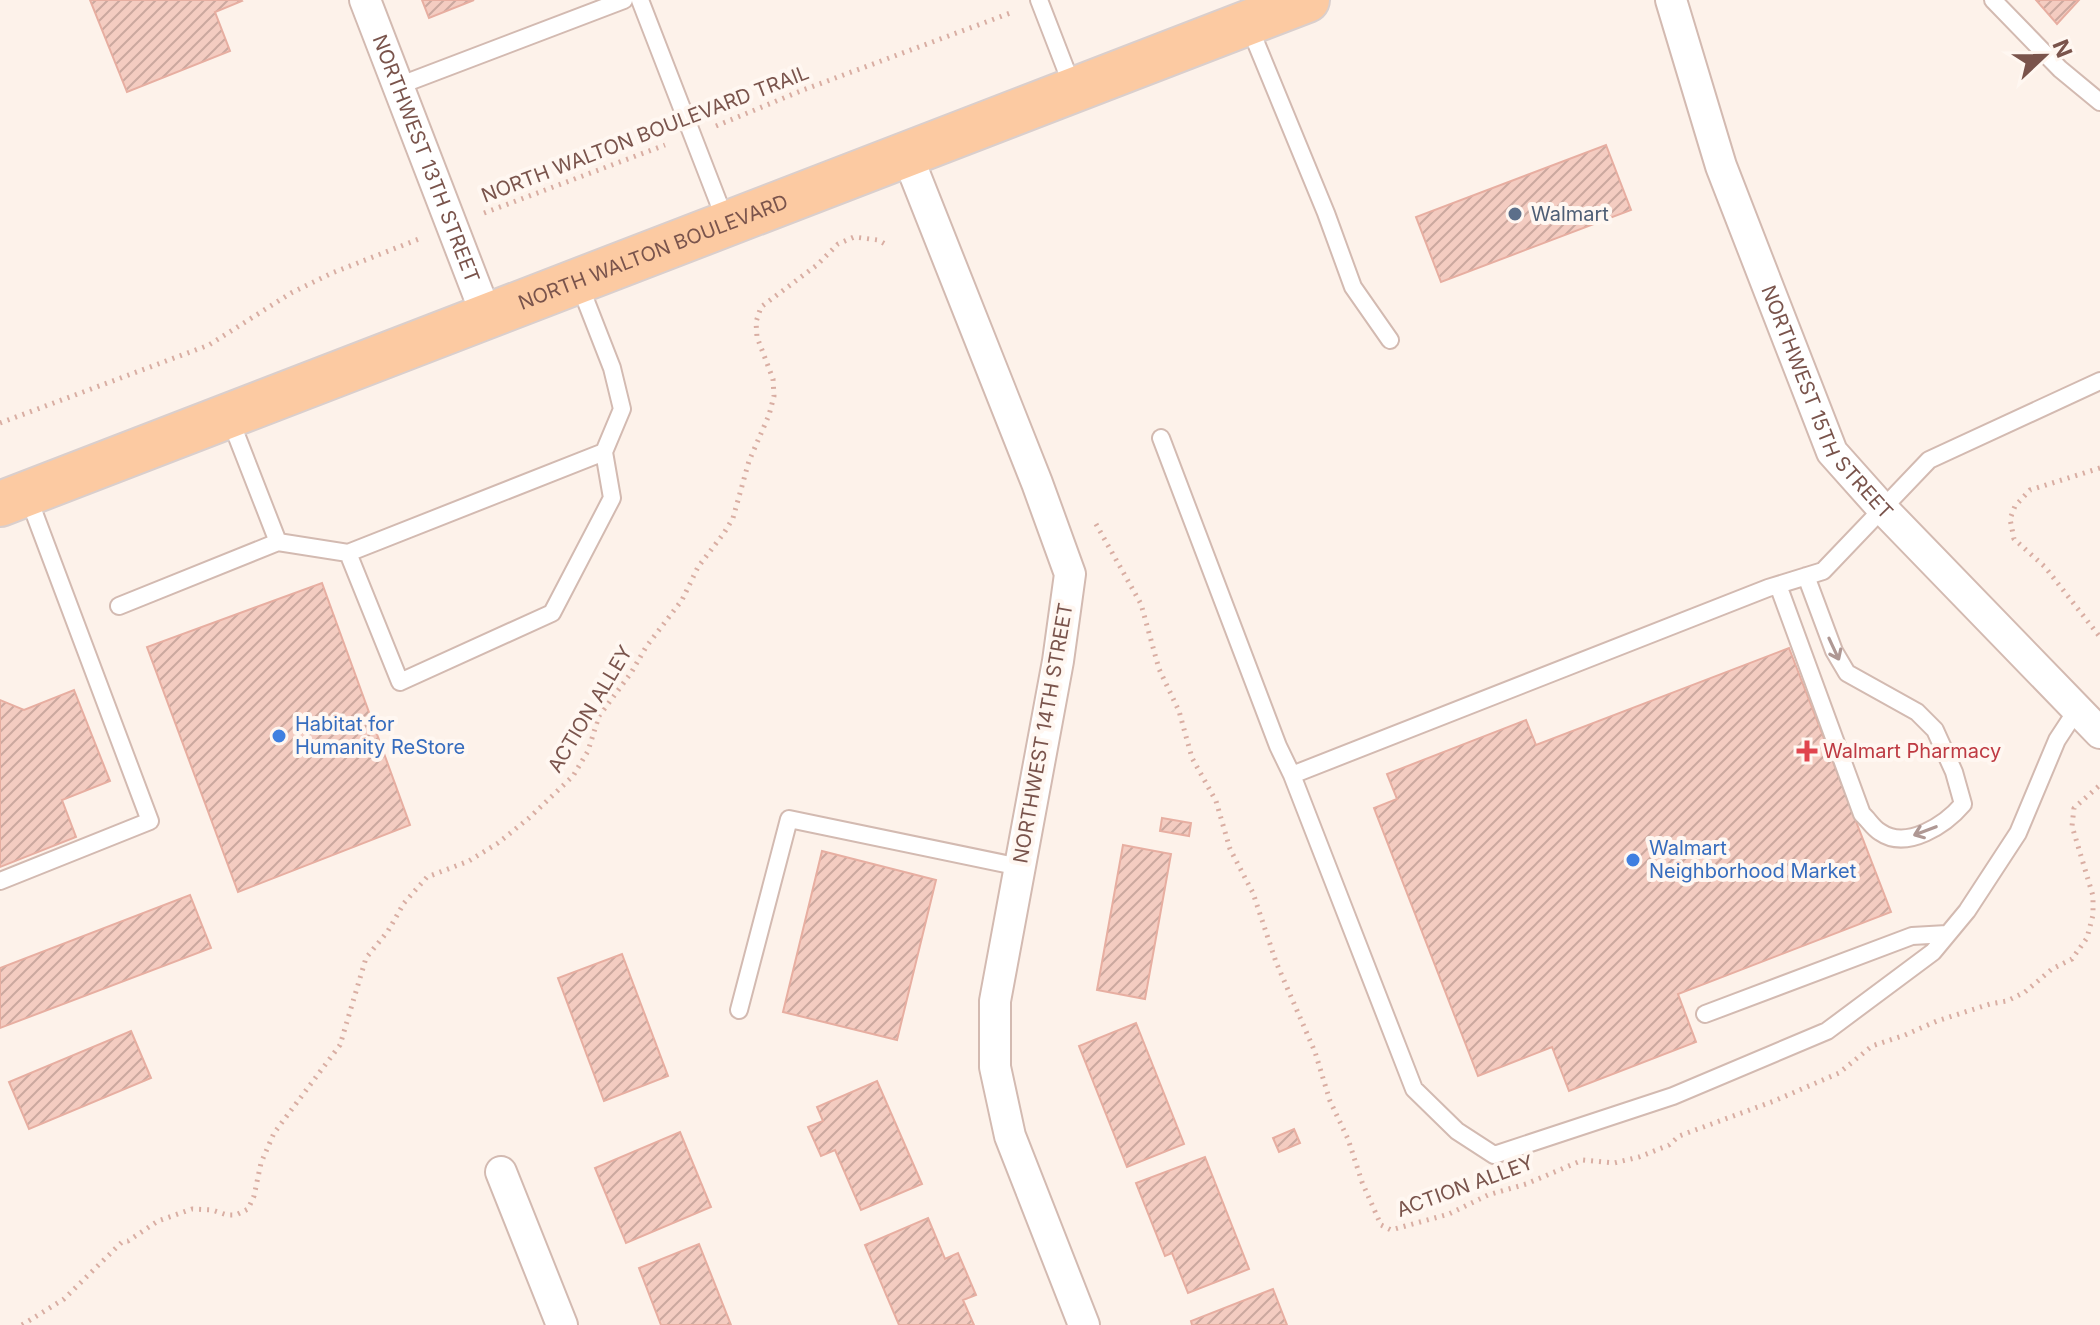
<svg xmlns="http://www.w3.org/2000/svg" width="2100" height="1325" font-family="Inter,sans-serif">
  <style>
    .building { fill: url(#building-hatch); stroke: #e7aea1; stroke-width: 2 }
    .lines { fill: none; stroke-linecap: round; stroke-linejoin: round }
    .lane-casing { stroke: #d3bab1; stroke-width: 20 }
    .street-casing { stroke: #d3bab1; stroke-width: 34 }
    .primary-casing { stroke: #dacfcd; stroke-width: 48 }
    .path { stroke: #d9aea3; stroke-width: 5; stroke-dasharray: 2 6; stroke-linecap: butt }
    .lane { stroke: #fff; stroke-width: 16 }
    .street { stroke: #fff; stroke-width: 30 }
    .primary { stroke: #fccaa2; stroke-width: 44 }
    .oneway { stroke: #af9894 }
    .service-dot { fill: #5c6f8a; stroke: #fff7f1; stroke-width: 3 }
    .shop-dot { fill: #3f7fe0; stroke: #fff7f1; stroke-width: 3 }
    .health-dot { fill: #e0444e; stroke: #fff7f1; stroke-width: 3 }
    .labels { text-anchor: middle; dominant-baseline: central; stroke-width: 8; stroke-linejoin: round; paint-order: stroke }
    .street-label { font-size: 20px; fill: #7a544c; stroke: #fff7f1 }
    .service-label { font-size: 20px; fill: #4e5e75; stroke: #fff7f1; text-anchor: start }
    .shop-label { font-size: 20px; fill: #366cbe; stroke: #fff7f1; text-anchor: start }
    .health-label { font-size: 20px; fill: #be3a42; stroke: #fff7f1; text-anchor: start }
  </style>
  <defs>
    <pattern id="building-hatch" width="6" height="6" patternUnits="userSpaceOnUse" patternTransform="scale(2)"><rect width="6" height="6" fill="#f4ccc1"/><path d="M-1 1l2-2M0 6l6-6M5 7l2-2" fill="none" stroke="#cba89f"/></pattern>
  </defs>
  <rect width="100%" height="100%" fill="#fdf2ea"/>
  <path class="building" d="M 90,0 L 241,0 L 242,1 L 215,12 L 230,51 L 127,92 Z
    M 422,0 L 474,0 L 429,18 Z
    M 2036,0 L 2079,0 L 2057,24 Z
    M 1606,145 L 1631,210 L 1441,282 L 1416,217 Z
    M 322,583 L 410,825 L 238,892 L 147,647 Z
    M 1789,648 L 1891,912 L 1678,994 L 1696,1042 L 1569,1091 L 1552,1047 L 1478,1076 L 1374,808 L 1397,799 L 1387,774 L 1526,720 L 1536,745 Z
    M 74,690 L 110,781 L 62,800 L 76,837 L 0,867 L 0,700 L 24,710 Z
    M 1162,818 L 1191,823 L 1189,836 L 1160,831 Z
    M 1123,845 L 1171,854 L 1145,999 L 1097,990 Z
    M 822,851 L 936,880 L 897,1040 L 783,1012 Z
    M 190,895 L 211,948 L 0,1028 L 0,968 Z
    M 622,954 L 668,1076 L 604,1101 L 558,978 Z
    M 1136,1023 L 1184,1144 L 1127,1167 L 1079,1046 Z
    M 131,1031 L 151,1078 L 29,1129 L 9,1082 Z
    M 877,1081 L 922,1184 L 861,1210 L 835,1150 L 821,1156 L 808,1127 L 823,1121 L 817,1107 Z
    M 1294,1129 L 1300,1143 L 1279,1152 L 1273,1138 Z
    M 680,1132 L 711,1207 L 626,1243 L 595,1168 Z
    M 1205,1157 L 1249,1269 L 1188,1293 L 1172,1253 L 1165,1256 L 1136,1183 Z
    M 928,1218 L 945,1259 L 958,1253 L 976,1295 L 963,1300 L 974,1325 L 899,1325 L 865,1245 Z
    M 699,1244 L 731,1325 L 661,1325 L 639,1268 Z
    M 1273,1289 L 1287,1325 L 1192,1325 L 1191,1321 Z"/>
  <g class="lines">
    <g class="lane-casing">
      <path id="lane" d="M 640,0 L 726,222
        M 1039,0 L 1073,88
        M 1993,0 L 2060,69 L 2100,102
        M 1249,26 L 1326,213 L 1353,287 L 1390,340
        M 398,86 L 624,0
        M 230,419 L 278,542 L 348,553 L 604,452 L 622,409 L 612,368 L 578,281
        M 1161,438 L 1278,746 L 1292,775 L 1414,1089 L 1457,1131 L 1494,1155 L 1673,1096 L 1827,1031 L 1933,952 L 1967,911 L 2018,833 L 2057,740 L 2078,708
        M 348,553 L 400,682 L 552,613 L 612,498 L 604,452
        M 1778,585 L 1862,814 C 1868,819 1873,828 1880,832 C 1907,851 1946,824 1963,804 L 1954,772 L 1935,730 L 1917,712 L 1847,673 L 1834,651 L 1806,576
        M 119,606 L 278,542
        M 1292,775 L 1768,588 L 1823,571 L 1929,460 L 2100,381
        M 0,881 L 150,821 L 27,494
        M 739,1010 L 789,819 L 1020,867
        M 1705,1014 L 1912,936 L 1947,934"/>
    </g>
    <g class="street-casing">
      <g id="street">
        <path id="s1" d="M 365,0 L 487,317"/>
        <path id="s2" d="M 1671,0 L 1721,166 L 1832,452 L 1882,508 L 2100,733"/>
        <path d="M 907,155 L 1037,483 L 1070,574 L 1058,661 L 995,1001 L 995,1067 L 1010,1136 L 1084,1325"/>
        <path d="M 501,1172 L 562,1325"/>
      </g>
    </g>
    <g class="primary-casing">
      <g id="primary">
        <path id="s3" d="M 0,504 L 1307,0"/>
      </g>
    </g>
    <path class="path" d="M 716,126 L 803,90 L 1013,12
      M 484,213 L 665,145
      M 0,423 L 209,345 L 291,293 L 332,273 L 419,239
      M 2100,468 L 2030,490 L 2015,506 L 2010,519 L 2014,539 L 2045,567 L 2100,637
      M 1096,524 L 1141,604 L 1159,669 L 1179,711 L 1192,758 L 1216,801 L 1230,849 L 1253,893 L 1276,962 L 1315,1052 L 1330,1101 L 1348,1139 L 1362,1182 L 1381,1225 L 1391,1230 L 1449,1214 L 1488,1195 L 1526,1184 L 1583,1160 L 1614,1163 L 1639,1157 L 1669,1145 L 1679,1136 L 1774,1101 L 1839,1073 L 1872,1046 L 1905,1035 L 1937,1021 L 1990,1004 L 2007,1001 L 2025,992 L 2052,969 L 2072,959 L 2087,938 L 2093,915 L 2093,896 L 2072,826 L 2074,808 L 2100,785
      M 22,1325 L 64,1299 L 122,1242 L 128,1241 L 158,1221 L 192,1209 L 212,1210 L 227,1215 L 236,1215 L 248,1209 L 254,1196 L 261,1163 L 274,1133 L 340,1045 L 366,958 L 388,931 L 404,903 L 427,877 L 469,861 L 498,843 L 529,818 L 573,776 L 588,751 L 599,716 L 631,673 L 646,647 L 682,600 L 698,567 L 724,533 L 733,518 L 749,461 L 769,415 L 774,396 L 773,379 L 757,337 L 756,322 L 761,307 L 817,265 L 838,244 L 854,237 L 878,240 L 885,244"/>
    <use href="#lane" class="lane"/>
    <use href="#street" class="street"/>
    <use href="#primary" class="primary"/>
  </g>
  <defs><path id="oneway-shaft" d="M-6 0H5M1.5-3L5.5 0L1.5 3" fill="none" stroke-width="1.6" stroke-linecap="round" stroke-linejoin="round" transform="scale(2)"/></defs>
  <g class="oneway">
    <use href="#oneway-shaft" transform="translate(1834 649) rotate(65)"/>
    <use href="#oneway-shaft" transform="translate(1925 831) rotate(159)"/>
  </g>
  <circle class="service-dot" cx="1515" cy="214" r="8"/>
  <g class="shop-dot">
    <circle cx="279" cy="736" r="8"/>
    <circle cx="1633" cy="860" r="8"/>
  </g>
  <path class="health-dot" d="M1803 739h8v8h8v8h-8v8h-8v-8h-8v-8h8z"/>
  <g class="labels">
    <g class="street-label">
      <text transform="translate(645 134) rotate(-21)">NORTH WALTON BOULEVARD TRAIL</text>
      <text stroke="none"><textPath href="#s1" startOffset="170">NORTHWEST 13TH STREET</textPath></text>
      <text stroke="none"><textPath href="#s3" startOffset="700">NORTH WALTON BOULEVARD</textPath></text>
      <text stroke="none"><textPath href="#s2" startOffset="434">NORTHWEST 15TH STREET</textPath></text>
      <text transform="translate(590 709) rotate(-59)">ACTION ALLEY</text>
      <text transform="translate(1043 733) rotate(-80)">NORTHWEST 14TH STREET</text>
      <text transform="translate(1465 1186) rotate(-20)">ACTION ALLEY</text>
    </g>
    <g class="service-label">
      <text x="1531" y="214">Walmart</text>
    </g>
    <g class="shop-label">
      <text x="295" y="724">Habitat for<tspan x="295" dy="23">Humanity ReStore</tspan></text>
      <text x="1649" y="848">Walmart<tspan x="1649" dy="23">Neighborhood Market</tspan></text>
    </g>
    <g class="health-label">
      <text x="1823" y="751">Walmart Pharmacy</text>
    </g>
  </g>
  <g transform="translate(2044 56) rotate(68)" stroke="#fff7f1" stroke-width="6" paint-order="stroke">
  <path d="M0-6L14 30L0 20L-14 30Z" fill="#7a544c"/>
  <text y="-12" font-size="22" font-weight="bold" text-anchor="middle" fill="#7a544c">N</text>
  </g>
</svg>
